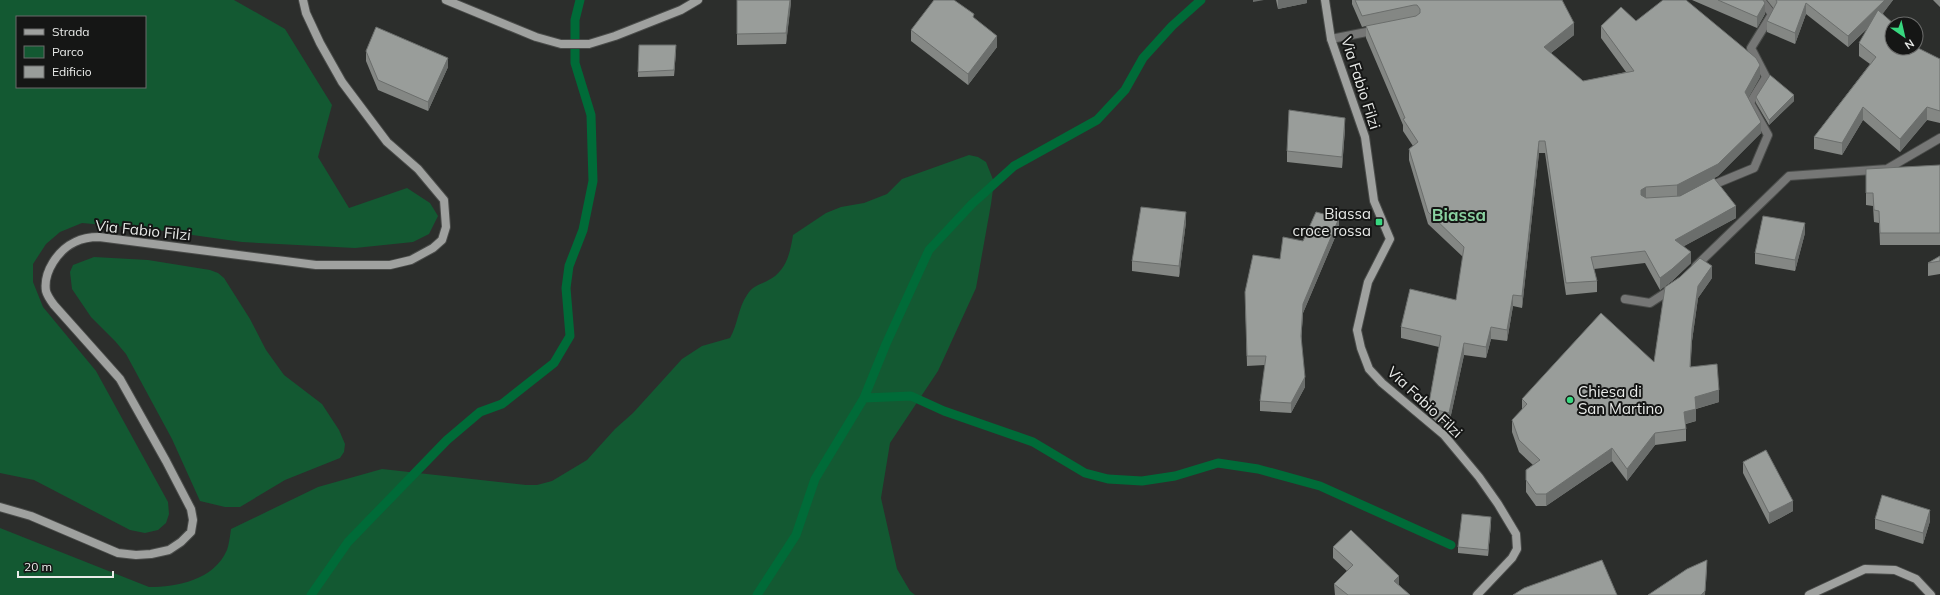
<svg xmlns="http://www.w3.org/2000/svg" width="1940" height="595" font-family="Mulish,sans-serif">
  <style>
    .green { fill: #135932; fill-rule: evenodd }
    .lines { fill: none; stroke-linecap: round; stroke-linejoin: round }
    .stream { stroke: #006b38; stroke-width: 9 }
    .lane-casing { stroke: #4a4c4a; stroke-width: 10 }
    .street-casing { stroke: #4a4c4a; stroke-width: 10 }
    .secondary-casing { stroke: #4a4c4a; stroke-width: 10 }
    .lane { stroke: #767776; stroke-width: 8 }
    .street { stroke: #767776; stroke-width: 8 }
    .secondary { stroke: #9fa19f; stroke-width: 8 }
    .wall { fill: #848784 }
    .shaded-wall { fill: #6b6e6c }
    .building { fill: #999d9a; stroke: #6b6e6c }
    .poi-dot { fill: #38d880; stroke: #151615; stroke-width: 1.5 }
    .labels { text-anchor: middle; dominant-baseline: central; stroke-width: 4; stroke-linejoin: round; paint-order: stroke }
    .street-label { font-size: 15px; fill: #e9ebe9; stroke: #151615 }
    .poi-label { font-size: 15px; fill: #e9ebe9; stroke: #151615; text-anchor: end }
    .quarter-label { font-size: 17px; font-weight: bold; fill: #8ad2a1; stroke: #151615 }
  </style>
  <rect width="100%" height="100%" fill="#2c2e2c"/>
  <path class="green" d="M 0,0 L 234,0 L 285,29 L 332,105 L 318,157 L 349,208 L 407,188 L 430,203 L 438,216 L 429,234 L 413,242 L 355,248 L 242,242 L 150,229 L 82,223 L 60,232 L 46,244 L 33,264 L 33,282 L 43,307 L 96,371 L 168,502 L 169,514 L 166,523 L 158,530 L 145,533 L 130,530 L 34,480 L 0,473 ZM 17,17 L 145,17 L 145,87 L 17,87 Z
    M 969,155 L 978,157 L 986,162 L 994,182 L 991,204 L 976,288 L 938,371 L 890,443 L 881,498 L 897,569 L 910,591 L 915,595 L 0,595 L 0,528 L 149,587 C 177,587 214,580 227,550 C 229,544 230,536 231,529 L 318,487 L 382,469 L 526,485 L 537,485 L 552,481 L 587,460 L 615,429 L 633,413 L 682,359 L 702,346 L 730,338 C 738,324 738,308 747,295 C 752,286 759,285 767,281 C 786,272 790,254 793,235 L 826,213 L 841,207 L 864,203 L 887,194 L 902,179 Z
    M 94,257 L 148,260 L 210,270 L 218,273 L 224,278 L 250,319 L 266,350 L 284,375 L 322,404 L 339,430 L 345,444 L 344,452 L 340,458 L 285,480 L 240,507 L 225,507 L 200,501 L 172,439 L 126,354 L 115,341 L 91,317 L 72,289 L 70,272 L 73,265 Z"/>
  <g class="lines">
    <path class="stream" d="M 864,398 L 911,396 L 944,411 L 1033,442 L 1085,473 L 1108,479 L 1142,481 L 1175,476 L 1218,463 L 1258,469 L 1320,486 L 1451,545
      M 311,595 L 348,542 L 447,440 L 480,412 L 502,404 L 554,363 L 570,336 L 566,288 L 569,266 L 583,230 L 593,181 L 591,115 L 575,63 L 575,20 L 580,0
      M 757,595 L 796,535 L 815,479 L 864,398 L 886,344 L 929,250 L 972,204 L 1014,166 L 1097,120 L 1125,90 L 1143,58 L 1172,26 L 1201,0"/>
    <g class="lane-casing">
      <path id="lane" d="M 1708,187 L 1754,168 L 1768,135 L 1750,103 L 1766,77 L 1751,48 L 1772,14 L 1761,0
        M 1696,266 L 1789,176 L 1887,169 L 1940,138
        M 1625,299 L 1650,303 L 1673,288"/>
    </g>
    <g class="street-casing">
      <path id="street" d="M 1331,39 L 1377,30"/>
    </g>
    <g class="secondary-casing">
      <path id="secondary" d="M 446,0 L 536,37 L 561,44 L 589,44 L 615,36 L 681,10 L 698,0
        M 1325,0 L 1331,39 L 1365,137 L 1374,201 L 1390,239 L 1368,282 L 1357,330 L 1361,348 L 1369,369 L 1382,383 L 1444,435 L 1479,477 L 1498,504 L 1516,534 L 1517,549 L 1512,558 L 1477,595
        M 0,507 L 31,516 L 118,553 L 136,555 L 151,554 L 169,550 L 181,542 L 191,532 L 193,520 L 191,509 L 166,461 L 120,379 L 54,305 C 51,301 47,295 46,291 C 43,272 58,250 75,242 C 83,238 90,237 99,237 L 316,265 L 390,265 L 411,260 L 433,248 L 442,240 L 446,227 L 444,200 L 418,169 L 387,142 L 342,82 L 320,43 L 306,13 L 303,0
        M 1809,595 L 1865,569 L 1895,570 L 1916,579 L 1931,595"/>
    </g>
    <use href="#lane" class="lane"/>
    <use href="#street" class="street"/>
    <use href="#secondary" class="secondary"/>
  </g>
  <path class="wall" d="M 737,0 L 791,0 L 786,44 L 737,45 Z
    M 1276,0 L 1307,0 L 1307,3 L 1278,9 Z
    M 1352,0 L 1562,0 L 1574,35 L 1551,53 L 1583,81 L 1626,72 L 1601,38 L 1601,26 L 1636,21 L 1760,77 L 1748,98 L 1761,133 L 1718,176 L 1679,196 L 1736,218 L 1684,246 L 1691,263 L 1672,281 L 1660,290 L 1645,263 L 1594,269 L 1597,281 L 1597,292 L 1566,295 L 1545,153 L 1539,153 L 1522,308 L 1513,306 L 1507,341 L 1491,339 L 1486,358 L 1464,355 L 1449,424 L 1437,422 L 1429,415 L 1429,403 L 1439,347 L 1401,338 L 1401,327 L 1456,300 L 1463,257 L 1428,224 L 1409,160 L 1409,149 L 1413,146 L 1403,131 L 1403,125 L 1366,38 L 1366,26 L 1362,27 L 1352,4 Z
    M 1692,0 L 1763,0 L 1765,14 L 1757,28 Z
    M 1767,0 L 1893,0 L 1883,13 L 1892,48 L 1940,59 L 1940,123 L 1927,120 L 1900,152 L 1863,120 L 1842,155 L 1814,149 L 1814,137 L 1870,64 L 1859,56 L 1859,43 L 1868,28 L 1848,47 L 1806,14 L 1795,44 L 1767,32 L 1767,21 L 1774,9 Z
    M 1933,0 L 1940,0 L 1940,7 Z
    M 974,18 L 997,47 L 968,85 L 911,41 L 911,30 Z
    M 676,50 L 674,76 L 638,77 L 638,72 Z
    M 366,51 L 448,67 L 428,111 L 378,90 L 366,61 Z
    M 1756,97 L 1794,101 L 1769,125 L 1756,103 Z
    M 1345,129 L 1342,168 L 1287,162 L 1287,151 Z
    M 1940,165 L 1940,245 L 1880,245 L 1879,223 L 1874,222 L 1873,206 L 1866,205 L 1866,193 Z
    M 1186,222 L 1179,277 L 1132,271 L 1132,261 Z
    M 1339,228 L 1303,313 L 1301,340 L 1305,387 L 1291,413 L 1260,411 L 1260,401 L 1265,365 L 1247,366 L 1245,292 L 1280,259 L 1303,241 Z
    M 1805,233 L 1795,271 L 1755,264 L 1755,253 Z
    M 1940,256 L 1940,274 L 1928,276 L 1928,263 Z
    M 1712,278 L 1698,298 L 1692,341 L 1690,367 L 1719,402 L 1696,409 L 1696,421 L 1686,424 L 1686,441 L 1655,445 L 1627,481 L 1612,461 L 1546,506 L 1536,506 L 1526,492 L 1526,470 L 1533,465 L 1519,452 L 1512,432 L 1512,420 L 1522,410 L 1522,399 L 1654,362 L 1665,287 Z
    M 1743,462 L 1793,511 L 1769,524 L 1743,473 Z
    M 1875,519 L 1930,521 L 1923,544 L 1875,529 Z
    M 1491,523 L 1488,556 L 1458,553 L 1458,547 Z
    M 1333,547 L 1399,585 L 1410,595 L 1335,595 L 1334,584 L 1347,571 L 1333,558 Z"/>
  <path class="shaded-wall" d="M 790,0 L 791,0 L 791,4 L 786,44 L 786,33 Z
    M 1253,0 L 1264,0 L 1253,2 Z
    M 1278,0 L 1307,0 L 1307,3 L 1278,9 Z
    M 1885,0 L 1893,0 L 1884,12 L 1848,47 L 1848,36 Z
    M 1765,3 L 1765,14 L 1757,28 L 1757,17 Z
    M 1806,3 L 1806,14 L 1795,44 L 1795,33 Z
    M 1574,23 L 1574,35 L 1544,58 L 1544,47 Z
    M 997,36 L 997,47 L 968,85 L 968,74 Z
    M 676,45 L 676,50 L 674,76 L 674,70 Z
    M 448,58 L 448,67 L 428,111 L 428,102 Z
    M 1760,65 L 1760,77 L 1745,103 L 1745,92 Z
    M 1794,95 L 1794,101 L 1769,125 L 1769,120 Z
    M 1863,107 L 1863,120 L 1842,155 L 1842,143 Z
    M 1927,107 L 1927,120 L 1900,152 L 1900,139 Z
    M 1345,118 L 1345,129 L 1342,168 L 1342,157 Z
    M 1761,122 L 1761,133 L 1718,176 L 1677,197 L 1677,185 Z
    M 1539,141 L 1539,153 L 1522,308 L 1522,296 Z
    M 1646,187 L 1646,199 L 1641,202 L 1641,190 Z
    M 1736,206 L 1736,218 L 1675,251 L 1675,240 Z
    M 1186,212 L 1186,222 L 1179,277 L 1179,266 Z
    M 1339,218 L 1339,228 L 1303,313 L 1301,345 L 1301,336 L 1303,304 Z
    M 1805,223 L 1805,233 L 1795,271 L 1795,260 Z
    M 1691,252 L 1691,263 L 1672,281 L 1660,290 L 1660,278 Z
    M 1712,266 L 1712,278 L 1698,298 L 1692,341 L 1690,380 L 1690,367 L 1692,329 L 1698,286 Z
    M 1513,295 L 1513,306 L 1507,341 L 1507,330 Z
    M 1491,327 L 1491,339 L 1486,358 L 1486,347 Z
    M 1464,343 L 1464,355 L 1449,424 L 1449,413 Z
    M 1305,377 L 1305,387 L 1291,413 L 1291,403 Z
    M 1719,390 L 1719,402 L 1695,409 L 1695,397 Z
    M 1696,409 L 1696,421 L 1684,424 L 1684,412 Z
    M 1655,433 L 1655,445 L 1627,481 L 1627,469 Z
    M 1612,448 L 1612,461 L 1546,506 L 1546,494 Z
    M 1793,501 L 1793,511 L 1769,524 L 1769,513 Z
    M 1930,510 L 1930,521 L 1923,544 L 1923,533 Z
    M 1491,517 L 1491,523 L 1488,556 L 1488,550 Z
    M 1707,560 L 1707,570 L 1705,595 L 1701,595 Z
    M 1399,576 L 1399,586 L 1394,581 Z"/>
  <path class="building" d="M 737,0 L 790,0 L 786,33 L 737,34 Z
    M 934,0 L 954,0 L 974,14 L 973,17 L 997,36 L 968,74 L 911,30 Z
    M 1355,0 L 1562,0 L 1574,23 L 1544,47 L 1583,81 L 1634,71 L 1601,26 L 1621,7 L 1636,21 L 1663,0 L 1686,0 L 1756,58 L 1760,65 L 1745,92 L 1761,122 L 1718,164 L 1677,185 L 1646,187 L 1641,190 L 1641,195 L 1646,198 L 1680,196 L 1714,178 L 1736,206 L 1675,240 L 1691,252 L 1672,269 L 1660,278 L 1645,251 L 1591,257 L 1597,281 L 1566,283 L 1545,141 L 1539,141 L 1522,296 L 1513,295 L 1507,330 L 1491,327 L 1486,347 L 1464,343 L 1449,413 L 1437,410 L 1429,403 L 1441,336 L 1401,327 L 1410,289 L 1456,300 L 1464,247 L 1428,212 L 1409,149 L 1418,142 L 1403,119 L 1405,118 L 1366,26 L 1416,16 L 1420,13 L 1420,9 L 1417,5 L 1414,5 L 1362,16 Z
    M 1718,0 L 1763,0 L 1765,3 L 1757,17 Z
    M 1776,0 L 1885,0 L 1848,36 L 1806,3 L 1795,33 L 1767,21 L 1777,2 Z
    M 1878,10 L 1894,24 L 1892,24 L 1892,48 L 1916,48 L 1916,47 L 1940,59 L 1940,111 L 1927,107 L 1900,139 L 1863,107 L 1842,143 L 1814,137 L 1876,57 L 1859,43 Z
    M 376,27 L 448,58 L 428,102 L 378,80 L 366,51 Z
    M 639,45 L 676,45 L 674,70 L 638,72 Z
    M 1770,75 L 1794,95 L 1769,120 L 1756,97 Z
    M 1289,110 L 1345,118 L 1342,157 L 1287,151 Z
    M 1940,165 L 1940,233 L 1880,233 L 1879,211 L 1874,210 L 1873,193 L 1866,193 L 1866,169 Z
    M 1141,207 L 1186,212 L 1179,266 L 1132,261 Z
    M 1316,212 L 1339,218 L 1303,304 L 1301,336 L 1305,377 L 1291,403 L 1260,401 L 1266,356 L 1247,356 L 1245,292 L 1253,255 L 1280,259 L 1283,237 L 1303,241 Z
    M 1763,216 L 1805,223 L 1795,260 L 1755,253 Z
    M 1940,256 L 1940,261 L 1928,263 Z
    M 1700,258 L 1712,266 L 1698,286 L 1692,329 L 1690,367 L 1717,364 L 1719,390 L 1695,397 L 1696,409 L 1684,412 L 1686,429 L 1655,433 L 1627,469 L 1612,448 L 1546,494 L 1536,494 L 1526,480 L 1526,470 L 1540,460 L 1519,440 L 1512,420 L 1527,404 L 1522,399 L 1601,313 L 1654,362 L 1665,287 L 1680,277 Z
    M 1766,450 L 1793,501 L 1769,513 L 1743,462 Z
    M 1882,495 L 1930,510 L 1923,533 L 1875,519 Z
    M 1462,514 L 1491,517 L 1488,550 L 1458,547 Z
    M 1351,530 L 1399,576 L 1394,581 L 1410,595 L 1348,595 L 1334,584 L 1353,565 L 1333,547 Z
    M 1602,560 L 1617,595 L 1513,595 L 1524,588 Z
    M 1707,560 L 1705,591 L 1701,595 L 1648,595 L 1687,569 Z"/>
  <g class="poi-dot">
    <rect x="1375" y="218" width="8" height="8" rx="2"/>
    <circle cx="1570" cy="400" r="4"/>
  </g>
  <g class="labels">
    <g class="street-label">
      <text transform="translate(1361 83) rotate(72)">Via Fabio Filzi</text>
      <text transform="translate(143 230) rotate(6)">Via Fabio Filzi</text>
      <text transform="translate(1425 402) rotate(43)">Via Fabio Filzi</text>
    </g>
    <g class="poi-label">
      <text x="1371" y="213">Biassa<tspan x="1371" dy="17">croce rossa</tspan></text>
      <text x="1578" y="391" text-anchor="start">Chiesa di<tspan x="1578" dy="17">San Martino</tspan></text>
    </g>
    <g class="quarter-label">
      <text x="1459" y="214">Biassa</text>
    </g>
  </g>
  <rect x="16" y="16" width="130" height="72" fill="#151615" stroke="#6a6b6a"/>
  <rect x="24" y="29" width="20" height="6" fill="#9fa19f" stroke="#6a6b6a"/>
  <text x="52" y="36" font-size="12" fill="#e9ebe9">Strada</text>
  <rect x="24" y="46" width="20" height="12" fill="#135932" stroke="#6a6b6a"/>
  <text x="52" y="56" font-size="12" fill="#e9ebe9">Parco</text>
  <rect x="24" y="66" width="20" height="12" fill="#999d9a" stroke="#6a6b6a"/>
  <text x="52" y="76" font-size="12" fill="#e9ebe9">Edificio</text>
  <g transform="translate(1904 36) rotate(146)"><circle r="19" fill="#151615" stroke="#6a6b6a"/>
  <path d="M0-3L7 15L0 10L-7 15Z" fill="#38d880"/>
  <text y="-6" font-size="11" font-weight="bold" text-anchor="middle" fill="#e9ebe9">N</text>
  </g>
  <path d="M18 571v6h95v-6" fill="none" stroke="#e9ebe9" stroke-width="2"/>
  <text x="24" y="571" font-size="12" fill="#e9ebe9" stroke="#151615" stroke-width="3" paint-order="stroke">20 m</text>
</svg>
